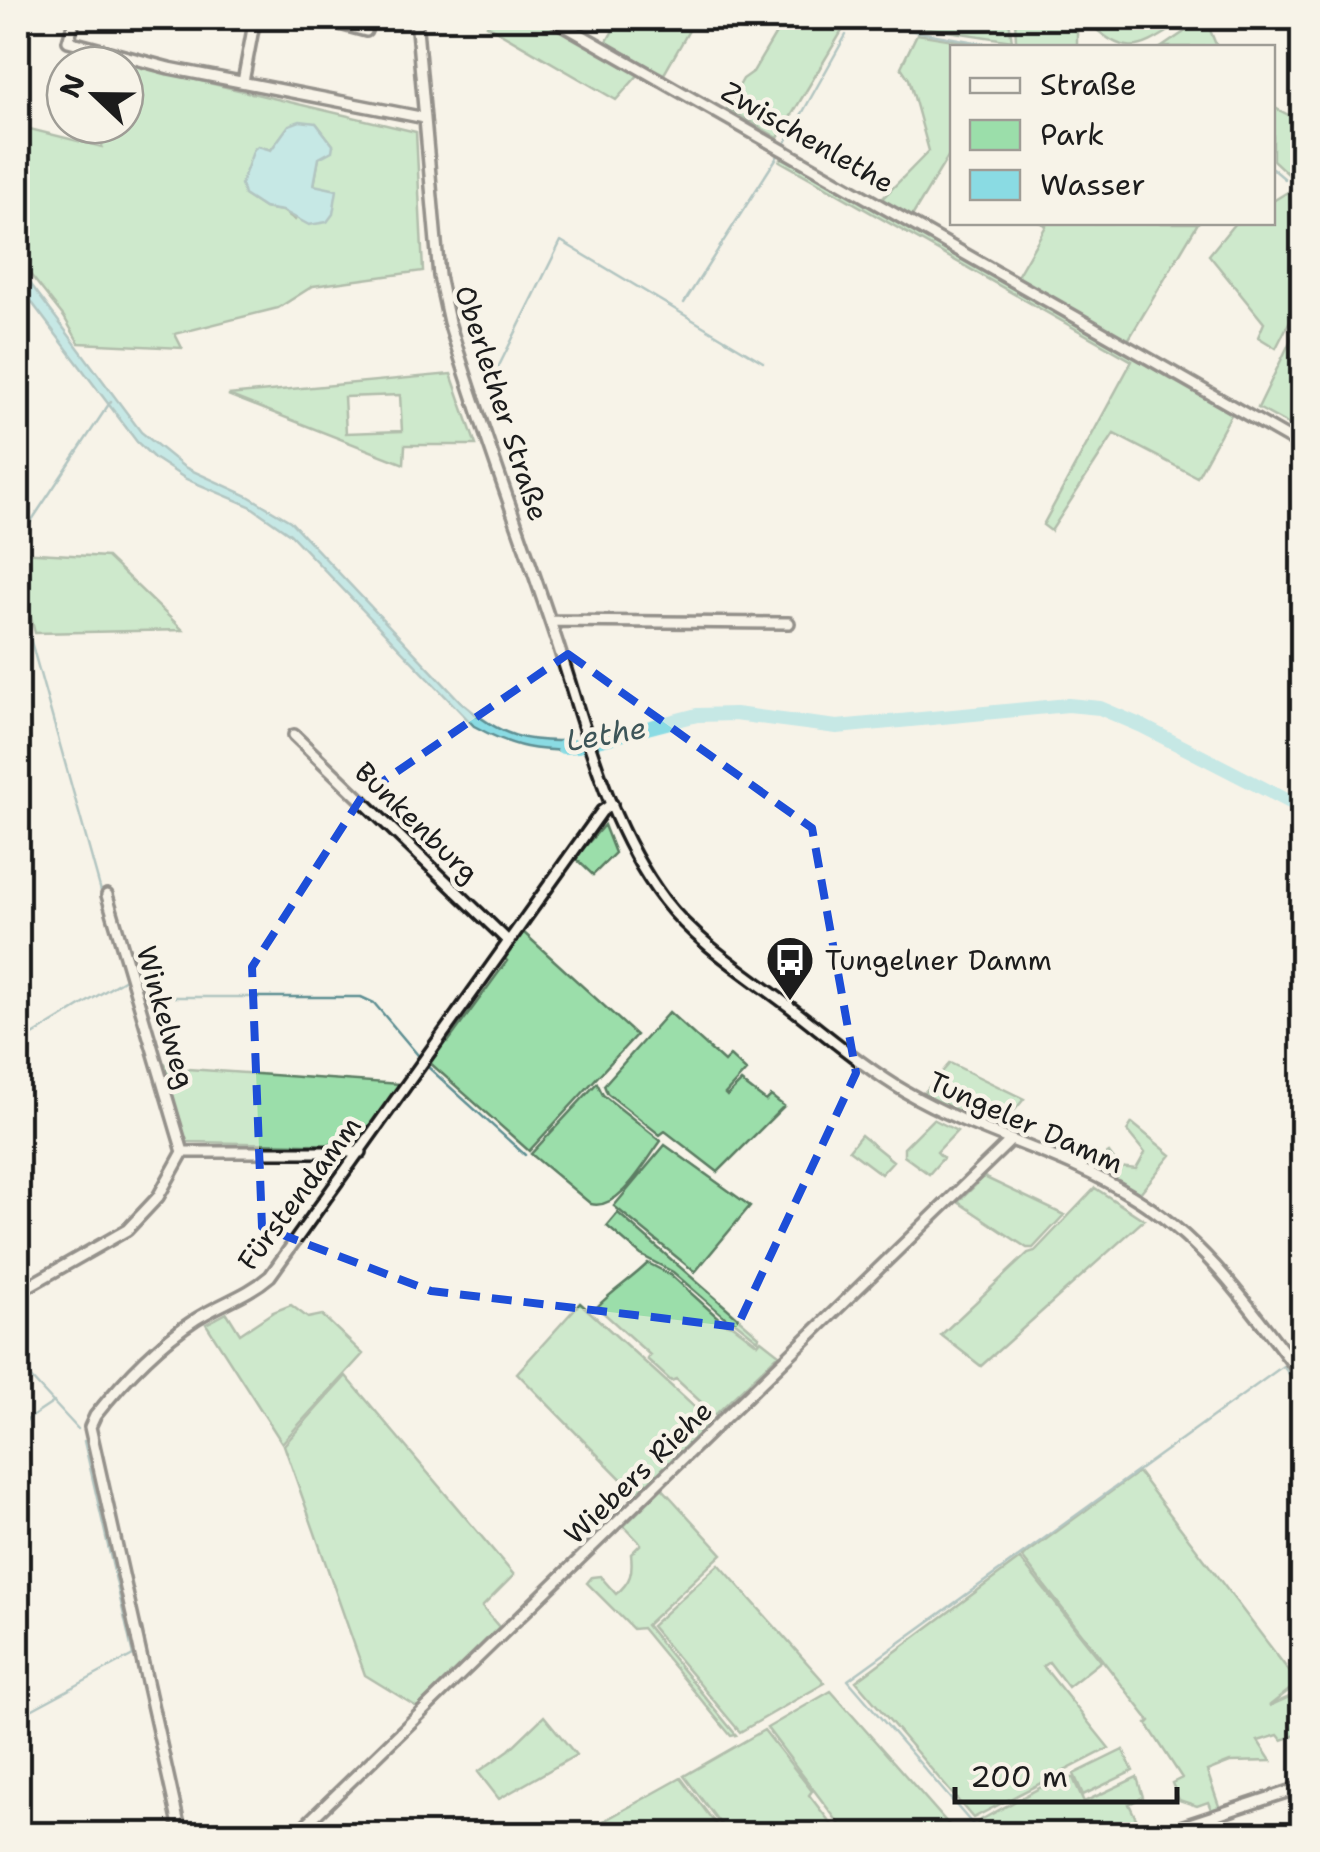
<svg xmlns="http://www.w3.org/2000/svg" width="1320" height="1852" font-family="'Shantell Sans',sans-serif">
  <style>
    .green { fill: #9bdeaa; stroke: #5c7d63; stroke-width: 2.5; fill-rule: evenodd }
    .water { fill: #8adbe3; stroke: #5e8f93; stroke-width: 2.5 }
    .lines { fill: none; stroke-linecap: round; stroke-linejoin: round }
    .stream { stroke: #5e8f93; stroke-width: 2.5 }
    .river { stroke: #8adbe3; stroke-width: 14 }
    .minor-casing { stroke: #1c1c1c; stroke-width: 16 }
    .minor { stroke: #f7f3e8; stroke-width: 9 }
    .marked { fill: none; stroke: #1d4ed8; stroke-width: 8; stroke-dasharray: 20 12; stroke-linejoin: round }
    .labels { text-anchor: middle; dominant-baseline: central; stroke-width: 9; stroke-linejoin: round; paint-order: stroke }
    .street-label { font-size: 28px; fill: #1c1c1c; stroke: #f7f3e8 }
    .poi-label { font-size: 28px; fill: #1c1c1c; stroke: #f7f3e8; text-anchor: start }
    .water-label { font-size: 30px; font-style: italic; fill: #3d5558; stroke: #f7f3e8 }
  </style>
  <rect width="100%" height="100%" fill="#f7f3e8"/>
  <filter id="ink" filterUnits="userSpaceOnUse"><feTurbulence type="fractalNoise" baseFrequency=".01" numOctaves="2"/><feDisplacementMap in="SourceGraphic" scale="20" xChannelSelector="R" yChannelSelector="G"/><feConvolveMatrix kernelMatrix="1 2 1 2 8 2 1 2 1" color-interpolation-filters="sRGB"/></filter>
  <g filter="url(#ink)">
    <path class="green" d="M 491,18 L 541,18 L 639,74 L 616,100 L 487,25 Z
      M 620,18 L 696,18 L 664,74 L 606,43 Z
      M 785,18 L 832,18 L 845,26 L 778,138 L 727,108 L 743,79 L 753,72 Z
      M 865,18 L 998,18 L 1009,20 L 1012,41 Z
      M 1015,18 L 1077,18 L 1077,47 L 1026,47 L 1016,41 Z
      M 1084,18 L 1190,18 C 1141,47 1131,64 1084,18 Z
      M 1205,18 L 1217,47 L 1162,47 Z
      M 917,34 L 997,47 L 952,48 L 952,150 L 911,218 L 881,200 L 929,151 L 909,79 L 901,67 Z
      M 112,60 L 416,132 L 423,271 L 313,286 L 278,308 L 175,334 L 182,348 L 79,343 L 64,317 L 18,259 L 18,126 L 102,147 L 105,125 L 125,125 L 125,65 L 111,65 ZM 316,123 L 333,145 L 319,157 L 314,186 L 295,220 L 283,211 L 264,208 L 244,195 L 258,146 L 271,150 L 289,126 Z
      M 1273,107 L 1298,120 L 1300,125 L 1288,174 L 1273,160 Z
      M 784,155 L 1233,411 L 1197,477 L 1114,434 L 1051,531 L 1043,525 L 1132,361 L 780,161 Z
      M 1291,190 L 1302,199 L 1302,297 L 1276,348 L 1258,337 L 1264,323 L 1209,255 L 1235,223 L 1272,222 L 1273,201 Z
      M 1041,223 L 1198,223 L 1127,342 L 1016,278 L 1046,226 Z
      M 1302,317 L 1302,432 L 1258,408 Z
      M 451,374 L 476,445 L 405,445 L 404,464 L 228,395 ZM 400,395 L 402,431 L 346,433 L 344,397 Z
      M 18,552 L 107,557 L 183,630 L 35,633 L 18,566 Z
      M 604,825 L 615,853 L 593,875 L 575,858 Z
      M 523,932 L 636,1035 L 529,1151 L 429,1062 L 445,1040 L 448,1042 L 507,961 L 504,958 Z
      M 669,1012 L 724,1062 L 730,1056 L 746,1071 L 725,1094 L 727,1096 L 741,1082 L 766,1101 L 771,1096 L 784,1106 L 718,1172 L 665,1131 L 660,1135 L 607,1093 L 604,1085 Z
      M 163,1062 L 173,1068 L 401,1084 L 358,1145 L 186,1142 Z
      M 950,1063 L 1024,1099 L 999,1129 L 953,1111 L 923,1094 Z
      M 597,1083 L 603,1095 L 661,1141 C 645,1162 619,1211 591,1204 L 531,1154 Z
      M 933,1119 L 957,1131 L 937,1152 L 943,1158 L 929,1174 L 904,1156 L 904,1148 Z
      M 1132,1123 L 1171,1155 L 1140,1193 L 1099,1171 L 1100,1159 L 1109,1153 L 1119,1167 L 1136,1169 L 1145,1153 L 1127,1131 Z
      M 861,1135 L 893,1161 L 881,1174 L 849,1150 Z
      M 665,1145 L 750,1206 L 695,1272 L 614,1206 Z
      M 984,1177 L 1064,1215 L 1033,1248 L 1027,1248 L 958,1202 Z
      M 1095,1188 L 1144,1220 L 981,1366 L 941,1335 L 1028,1253 L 1035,1251 Z
      M 618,1213 L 759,1336 L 758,1340 L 734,1321 L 727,1319 L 673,1272 L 641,1255 L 607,1226 Z
      M 648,1263 L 671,1275 L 724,1323 L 733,1325 L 758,1344 L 761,1340 L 779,1354 L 715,1415 L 676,1379 L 671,1381 L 647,1359 L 650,1355 L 597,1307 C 614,1289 631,1280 648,1263 Z
      M 580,1303 L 713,1424 L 683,1454 L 680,1451 L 675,1454 L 675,1462 L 639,1497 L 517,1373 Z
      M 291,1305 L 308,1318 L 322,1315 L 363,1354 L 282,1443 L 206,1324 L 227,1313 L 240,1334 L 273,1312 Z
      M 346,1376 L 514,1575 L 482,1607 L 499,1627 L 417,1707 L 365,1675 L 284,1445 Z
      M 1138,1472 L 1298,1683 L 1269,1706 L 1289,1697 L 1302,1718 L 1302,1733 L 1282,1740 L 1278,1735 L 1258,1741 L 1271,1761 L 1230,1762 L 1207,1771 L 1220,1809 L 1212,1812 L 1208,1802 L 1197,1806 L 1179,1800 L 1172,1783 L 1182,1778 L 1147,1724 L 1150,1721 L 1022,1557 Z
      M 662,1488 L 722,1554 L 646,1625 L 736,1735 L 731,1736 L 642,1628 L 633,1629 L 587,1583 L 592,1577 L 600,1576 L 616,1594 C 631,1582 633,1572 631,1554 L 641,1544 L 624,1526 Z
      M 1020,1559 L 1101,1661 L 1068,1687 L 1049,1662 L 1043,1666 L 1109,1748 L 973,1818 L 856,1681 Z
      M 719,1564 L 825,1683 L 740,1732 L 651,1626 Z
      M 831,1691 L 957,1834 L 847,1834 L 767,1728 Z
      M 544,1716 L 576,1755 L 499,1799 L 478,1772 L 509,1750 Z
      M 764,1730 L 812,1791 L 809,1795 L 839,1834 L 728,1834 L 684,1776 Z
      M 1123,1750 L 1133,1771 L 1083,1795 L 1074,1774 Z
      M 1137,1777 L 1143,1797 L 1129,1804 L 1141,1829 L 1124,1834 L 987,1834 L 977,1822 L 1058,1778 L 1073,1778 L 1084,1802 Z
      M 681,1778 L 723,1834 L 598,1834 L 593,1827 Z"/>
    <path class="water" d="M 300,121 L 316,123 L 333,145 L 332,151 L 319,158 L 314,185 L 337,190 L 333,214 L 327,222 L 309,225 L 283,211 L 264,208 L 244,195 L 241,184 L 254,149 L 258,146 L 271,150 L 289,125 Z
      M 18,267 L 141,432 L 184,467 L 248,496 L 290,521 L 460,701 C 500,737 527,744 580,740 L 583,750 C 537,752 514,748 474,726 L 290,534 L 250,506 L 186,479 L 154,458 L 137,442 L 18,284 Z"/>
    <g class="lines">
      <path class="stream" d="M 841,18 L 1009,48
        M 785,144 L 846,35
        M 1272,168 L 1285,179
        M 1296,188 L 1302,192
        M 684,303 L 779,154
        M 488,388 L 561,241 L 763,362
        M 18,541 L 111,401
        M 18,595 L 118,952
        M 129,993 L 130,997
        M 142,997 L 361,997 L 374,1003 L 428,1067 L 525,1155
        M 18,1044 L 125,979 L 121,963
        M 1295,1354 L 1302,1345
        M 18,1364 L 78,1429
        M 18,1426 L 54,1402
        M 18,1717 L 133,1655 L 84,1441
        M 18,1779 L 24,1834
        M 981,1834 L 848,1680 L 1283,1366 L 1302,1391"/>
      <path class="river" d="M 563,747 L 578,746 L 697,715 L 735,714 L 837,727 L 1068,705 L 1100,708 L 1142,726 L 1302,808"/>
      <g class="minor-casing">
        <path id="minor" d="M 75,18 L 68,41 L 169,68 L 425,118
          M 317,18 L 366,31
          M 416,18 L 439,276 L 449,322 C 481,428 520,531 555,636 C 585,726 606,823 664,900 C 697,943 748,975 790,1007 C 828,1036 865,1068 906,1092 C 978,1134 1061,1152 1132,1196 C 1204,1239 1252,1310 1302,1376
          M 551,18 L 1302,446
          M 243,82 L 255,18
          M 550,621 L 789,623
          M 294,735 L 508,941
          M 107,895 L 183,1152
          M 18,1292 L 127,1230 L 158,1197 L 183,1152 L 361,1152
          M 181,1834 L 90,1427 L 95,1416 C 122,1382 159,1343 196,1319 C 221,1303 247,1296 270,1276 L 602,811 L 612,804
          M 296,1834 L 1010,1141
          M 1159,1834 L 1302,1787"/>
      </g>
      <use href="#minor" class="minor"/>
    </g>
  </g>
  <path d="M0 0H1320V1852H0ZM 568,654 L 812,828 L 856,1073 L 737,1327 L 431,1291 L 262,1227 L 252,967 L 363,795 Z" fill="#f7f3e8" fill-opacity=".55" fill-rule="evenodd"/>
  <path class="marked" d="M 568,654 L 812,828 L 856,1073 L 737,1327 L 431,1291 L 262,1227 L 252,967 L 363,795 Z"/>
  <defs>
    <g id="bus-pin" transform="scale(2.5)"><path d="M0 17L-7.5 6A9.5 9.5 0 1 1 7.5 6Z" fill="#1c1c1c" stroke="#f7f3e8"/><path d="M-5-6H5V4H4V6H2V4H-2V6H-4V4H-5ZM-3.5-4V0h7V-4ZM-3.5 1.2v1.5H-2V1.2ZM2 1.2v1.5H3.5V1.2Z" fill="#fff"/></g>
  </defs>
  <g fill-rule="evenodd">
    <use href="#bus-pin" x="790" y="960"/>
  </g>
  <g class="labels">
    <g class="street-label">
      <text transform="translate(808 137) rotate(30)">Zwischenlethe</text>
      <text transform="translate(502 403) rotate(72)">Oberlether Straße</text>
      <text transform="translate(417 822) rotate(44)">Bunkenburg</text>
      <text transform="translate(166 1017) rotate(74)">Winkelweg</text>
      <text transform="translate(1026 1122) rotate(24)">Tungeler Damm</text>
      <text transform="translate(299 1193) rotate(-53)">Fürstendamm</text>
      <text transform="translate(638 1472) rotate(-44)">Wiebers Riehe</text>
    </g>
    <g class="poi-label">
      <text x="825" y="960">Tungelner Damm</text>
    </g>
    <g class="water-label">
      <text transform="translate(606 734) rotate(-10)">Lethe</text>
    </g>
  </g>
  <rect width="1320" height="1852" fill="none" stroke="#f7f3e8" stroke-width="60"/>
  <rect x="30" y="30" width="1260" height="1792" fill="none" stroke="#1c1c1c" stroke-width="4" filter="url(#ink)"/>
  <rect x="950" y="45" width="325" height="180" fill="#f7f3e8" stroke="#9f9d96" stroke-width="2.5"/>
  <rect x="970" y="78" width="50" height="15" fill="#f7f3e8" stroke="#9f9d96" stroke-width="2.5"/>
  <text x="1040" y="95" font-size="30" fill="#1c1c1c">Straße</text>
  <rect x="970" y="120" width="50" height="30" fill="#9bdeaa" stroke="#9f9d96" stroke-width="2.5"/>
  <text x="1040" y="145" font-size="30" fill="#1c1c1c">Park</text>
  <rect x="970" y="170" width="50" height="30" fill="#8adbe3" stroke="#9f9d96" stroke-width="2.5"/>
  <text x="1040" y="195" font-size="30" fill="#1c1c1c">Wasser</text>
  <g transform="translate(95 95) rotate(292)"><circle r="48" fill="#f7f3e8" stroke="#9f9d96" stroke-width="2.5"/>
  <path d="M0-8L18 38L0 25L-18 38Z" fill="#1c1c1c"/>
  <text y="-15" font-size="28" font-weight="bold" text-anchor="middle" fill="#1c1c1c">N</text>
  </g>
  <path d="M955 1787v15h222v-15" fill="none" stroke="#1c1c1c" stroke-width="5"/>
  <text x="970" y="1787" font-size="30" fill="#1c1c1c" stroke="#f7f3e8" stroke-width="8" paint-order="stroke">200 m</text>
</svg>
